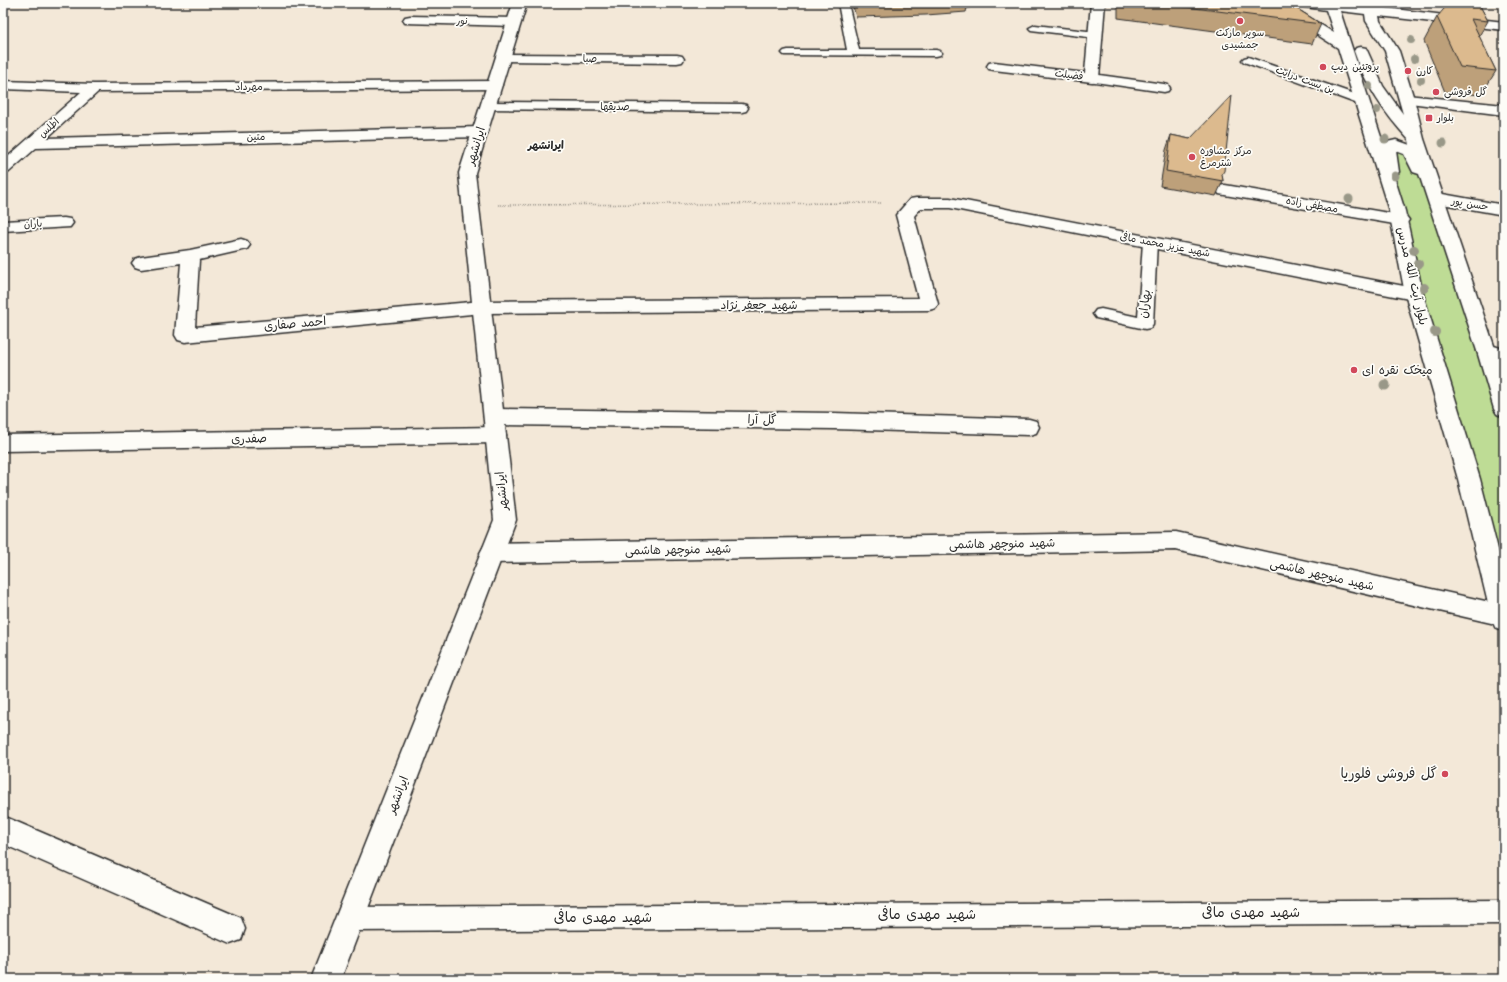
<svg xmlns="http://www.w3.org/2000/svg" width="1507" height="982" font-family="Kalam,'Playpen Sans Arabic',sans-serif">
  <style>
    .green { fill: #bedc95; stroke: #748460 }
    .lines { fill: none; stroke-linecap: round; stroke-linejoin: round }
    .lane-casing { stroke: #2b2b2b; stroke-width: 3 }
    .street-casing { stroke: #2b2b2b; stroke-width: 3 }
    .secondary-casing { stroke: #2b2b2b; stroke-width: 3 }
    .path { stroke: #2b2b2b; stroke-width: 1.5; stroke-dasharray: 0.5 2; stroke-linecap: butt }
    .lane { fill: #fdfcf7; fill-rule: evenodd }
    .street { fill: #fdfcf7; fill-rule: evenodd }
    .secondary { fill: #fdfcf7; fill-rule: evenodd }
    .tree { fill: #999888 }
    .wall { fill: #bda07a; stroke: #2b2b2b }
    .shaded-wall { fill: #9a8263; stroke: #2b2b2b }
    .building { fill: #dcba8e; stroke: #2b2b2b }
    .poi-dot { fill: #d1495b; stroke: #fdfcf7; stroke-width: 1.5 }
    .labels { text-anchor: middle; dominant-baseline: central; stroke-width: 3.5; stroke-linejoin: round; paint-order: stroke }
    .far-street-label { font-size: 10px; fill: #2b2b2b; stroke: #fdfcf7 }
    .far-poi-label { font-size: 10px; fill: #2b2b2b; stroke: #fdfcf7; text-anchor: start }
    .far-neighbourhood-label { font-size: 11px; font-weight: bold; fill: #2b2b2b; stroke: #fdfcf7 }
    .street-label { font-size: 12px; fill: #2b2b2b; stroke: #fdfcf7 }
    .poi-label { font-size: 12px; fill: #2b2b2b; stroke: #fdfcf7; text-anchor: start }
    .near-poi-label { font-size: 14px; fill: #2b2b2b; stroke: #fdfcf7; text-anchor: end }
    .near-street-label { font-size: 14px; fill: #2b2b2b; stroke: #fdfcf7 }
  </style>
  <rect width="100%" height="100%" fill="#f3e8d8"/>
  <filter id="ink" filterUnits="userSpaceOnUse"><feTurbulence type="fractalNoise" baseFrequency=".025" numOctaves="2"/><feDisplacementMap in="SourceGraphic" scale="8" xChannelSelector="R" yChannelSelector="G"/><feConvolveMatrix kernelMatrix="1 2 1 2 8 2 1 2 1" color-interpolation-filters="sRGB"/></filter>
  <g filter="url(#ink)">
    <path class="green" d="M 1391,146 L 1407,148 L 1441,215 L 1504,409 L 1504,620 L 1397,211 Z"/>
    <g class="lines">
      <g class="lane-casing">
        <path id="lane" d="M 838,3 L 848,3 L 859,50 L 936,50 L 940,51 L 942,53 L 940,55 L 936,56 L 784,55 L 782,53 L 784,51 L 788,50 L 847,50 Z
          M 1035,25 L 1096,32 L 1100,33 L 1102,35 L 1100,37 L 1096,38 L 1031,30 L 1029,28 Z
          M 1248,57 L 1366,98 L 1368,101 L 1366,104 L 1358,104 L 1244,62 L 1242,60 L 1244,58 Z
          M 1092,74 L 1164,84 L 1168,85 L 1170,88 L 1168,91 L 1164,92 L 1088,81 L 1086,78 L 1088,75 Z
          M 488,102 L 742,104 L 746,105 L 748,108 L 746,111 L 742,112 L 484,109 L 482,106 L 484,103 Z
          M 1150,238 L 1155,239 L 1157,242 L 1153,324 L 1150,328 L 1145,329 L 1096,318 L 1093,314 L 1096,310 L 1101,309 L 1138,317 L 1143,242 L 1145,239 Z
          M 1504,900 L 1504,924 L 349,931 L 340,928 L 337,919 L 340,910 L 349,907 Z"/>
      </g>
      <g class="street-casing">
        <path id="street" d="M 1091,3 L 1105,3 L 1099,78 L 1097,81 L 1092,82 L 994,70 L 989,69 L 987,66 L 989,63 L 994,62 L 1085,73 Z
          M 410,16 L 514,18 L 519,19 L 521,22 L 519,25 L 514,26 L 405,23 L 403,20 L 405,17 Z
          M 503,54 L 677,55 L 682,56 L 684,59 L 682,62 L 677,63 L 498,61 L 496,58 L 498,55 Z
          M 3,81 L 94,84 L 495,81 L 500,82 L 502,85 L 500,88 L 495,89 L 98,92 L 47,138 L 480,127 L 485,129 L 488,132 L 485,135 L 480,137 L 36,148 L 9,172 L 3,174 L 3,161 L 81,92 L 3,89 Z
          M 1407,95 L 1504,105 L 1504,115 L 1402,102 L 1400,99 L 1402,96 Z
          M 1225,185 L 1400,215 L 1406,216 L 1409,220 L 1406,224 L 1400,225 L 1219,194 L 1217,190 L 1219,186 Z
          M 1437,193 L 1504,205 L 1504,215 L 1431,202 L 1429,198 L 1431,194 Z
          M 916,198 L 950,198 L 1414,288 L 1421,290 L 1423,294 L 1421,298 L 1414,300 L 950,208 L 921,208 L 914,216 L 938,304 L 936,308 L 929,310 L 482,313 L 185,342 L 178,340 L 175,335 L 181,263 L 141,269 L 135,267 L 132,263 L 135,259 L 141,257 L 190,250 L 241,239 L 247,241 L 250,245 L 247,249 L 199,260 L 195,327 L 482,301 L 918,298 L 896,215 L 910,199 Z
          M 64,218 L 70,219 L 73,223 L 70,227 L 3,231 L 3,221 Z
          M 1487,344 L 1504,349 L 1504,363 L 1480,356 L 1477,351 L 1480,346 Z
          M 494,409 L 834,413 L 1029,419 L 1036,421 L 1039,427 L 1036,433 L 1029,435 L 834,429 L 494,425 L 487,422 L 484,417 L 487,412 Z
          M 496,427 L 503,429 L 506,435 L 503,441 L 496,443 L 3,451 L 3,435 Z
          M 1176,532 L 1503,605 L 1504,626 L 1176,550 L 492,563 L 484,560 L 480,553 L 484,546 L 492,543 Z
          M 3,816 L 241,918 L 245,929 L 241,940 L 230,944 L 3,844 Z"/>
      </g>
      <g class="secondary-casing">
        <path id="secondary" d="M 513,3 L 527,3 L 475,173 L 516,520 L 341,979 L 311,979 L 494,520 L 459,173 Z
          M 1270,3 L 1286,3 L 1334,33 L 1326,10 L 1299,6 L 1297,3 L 1339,3 L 1363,6 L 1362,3 L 1376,3 L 1377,7 L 1504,22 L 1504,30 L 1379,16 L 1380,21 L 1399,51 L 1414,99 L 1424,139 L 1504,375 L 1504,417 L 1497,414 L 1494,409 L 1477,351 L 1419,174 L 1413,172 L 1404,154 L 1396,151 L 1399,172 L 1394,176 L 1405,211 L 1423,294 L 1480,479 L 1504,573 L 1504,631 L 1495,627 L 1492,620 L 1458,479 L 1405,294 L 1389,211 L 1338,48 L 1272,6 ZM 1340,11 L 1365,14 L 1366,21 L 1385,51 L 1403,114 L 1383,86 L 1366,48 L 1361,47 L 1356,48 L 1354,51 C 1365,85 1385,114 1409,140 L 1410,145 L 1396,140 L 1383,143 Z"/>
      </g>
      <path class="path" d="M 498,205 L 881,203"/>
      <use href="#lane" class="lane"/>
      <use href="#street" class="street"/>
      <use href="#secondary" class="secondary"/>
    </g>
    <g class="tree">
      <circle cx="1411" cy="40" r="4"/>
      <circle cx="1414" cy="59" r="4"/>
      <circle cx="1421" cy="80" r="4"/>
      <circle cx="1369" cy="86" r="4"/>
      <circle cx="1377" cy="110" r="4"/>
      <circle cx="1385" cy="139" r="4.5"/>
      <circle cx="1443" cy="143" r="4.5"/>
      <circle cx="1395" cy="176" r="4.5"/>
      <circle cx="1349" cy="199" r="4.5"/>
      <circle cx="1414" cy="250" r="5"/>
      <circle cx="1418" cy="264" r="5"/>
      <circle cx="1424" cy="288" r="5"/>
      <circle cx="1435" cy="332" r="5"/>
      <circle cx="1385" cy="385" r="5.5"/>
    </g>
    <path class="wall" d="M 852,3 L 1001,3 L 967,8 L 966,12 L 926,15 L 856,17 Z
      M 1118,3 L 1288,3 L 1321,24 L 1312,44 L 1118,18 Z
      M 1489,3 L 1504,3 L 1504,5 Z
      M 1479,4 L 1488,21 L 1479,36 L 1496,71 L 1481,95 L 1445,92 L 1424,41 L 1437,17 Z
      M 1171,135 L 1190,139 L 1222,175 L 1223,181 L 1216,196 L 1160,186 L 1166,150 Z"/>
    <path class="shaded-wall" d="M 968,3 L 1001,3 L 967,8 Z"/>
    <path class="building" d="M 1154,3 L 1288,3 L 1321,24 Z
      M 1449,3 L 1479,4 L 1488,21 L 1471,19 L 1496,71 L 1460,67 L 1437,17 Z
      M 1232,95 L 1224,171 L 1222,174 L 1223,181 L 1166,171 L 1171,135 L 1190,139 Z"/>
  </g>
  <g class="poi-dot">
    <circle cx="1240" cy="21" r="4"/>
    <circle cx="1323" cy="67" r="4"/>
    <circle cx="1408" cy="71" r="4"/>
    <circle cx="1436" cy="92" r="4"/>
    <rect x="1425" y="114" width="8" height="8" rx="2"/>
    <circle cx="1192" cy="157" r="4"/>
    <circle cx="1354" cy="370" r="4"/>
    <circle cx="1445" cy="774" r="4"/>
  </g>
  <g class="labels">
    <g class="far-street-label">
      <text transform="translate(462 21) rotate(1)">نور</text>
      <text x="590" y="59">صبا</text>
      <text transform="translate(1069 75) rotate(7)">فضیلت</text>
      <text transform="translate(1305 80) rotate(20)">بن بست درایت</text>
      <text x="249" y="87">مهرداد</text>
      <text x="615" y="107">صدیقها</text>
      <text transform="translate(49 128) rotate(-42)">اطلس</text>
      <text transform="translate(256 137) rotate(-1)">متین</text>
      <text transform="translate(1470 204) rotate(10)">حسن پور</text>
      <text transform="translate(1312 205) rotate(10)">مصطفی زاده</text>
      <text transform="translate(33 224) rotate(-3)">باران</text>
      <text transform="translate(1165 245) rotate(11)">شهید عزیز محمد مافی</text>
    </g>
    <g class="far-poi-label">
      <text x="1240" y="33" text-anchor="middle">سوپر مارکت<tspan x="1240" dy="12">جمشیدی</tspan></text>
      <text x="1331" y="67">پروتئین دیپ</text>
      <text x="1416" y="71">کارن</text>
      <text x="1444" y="92">گل فروشی</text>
      <text x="1437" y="118">بلوار</text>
      <text x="1200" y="151">مرکز مشاوره<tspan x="1200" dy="12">شترمرغ</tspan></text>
    </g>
    <g class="far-neighbourhood-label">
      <text x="546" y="146">ایرانشهر</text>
    </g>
    <g class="street-label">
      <text transform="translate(476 146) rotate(-73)">ایرانشهر</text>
      <text transform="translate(1412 276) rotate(77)">بلوار آیت الله مدرس</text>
      <text transform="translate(1145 304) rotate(-83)">بهاران</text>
      <text x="759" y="305">شهید جعفر نژاد</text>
      <text transform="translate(295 324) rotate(-5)">احمد صفاری</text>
      <text transform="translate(762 420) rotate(1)">گل آرا</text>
      <text transform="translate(249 439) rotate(-1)">صفدری</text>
      <text transform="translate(502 491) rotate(-96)">ایرانشهر</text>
      <text transform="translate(1002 544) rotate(-1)">شهید منوچهر هاشمی</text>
      <text transform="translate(678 550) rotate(-1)">شهید منوچهر هاشمی</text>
      <text transform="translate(1322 575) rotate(13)">شهید منوچهر هاشمی</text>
      <text transform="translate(398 795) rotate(-69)">ایرانشهر</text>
    </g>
    <g class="poi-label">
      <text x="1362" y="370">میخک نقره ای</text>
    </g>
    <g class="near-poi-label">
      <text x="1437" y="774">گل فروشی فلوریا</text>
    </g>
    <g class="near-street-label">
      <text x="1251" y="913">شهید مهدی مافی</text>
      <text x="927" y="915">شهید مهدی مافی</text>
      <text x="603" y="918">شهید مهدی مافی</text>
    </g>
  </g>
  <rect width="1507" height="982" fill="none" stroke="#fdfcf7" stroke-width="16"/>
  <rect x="8" y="8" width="1491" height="966" fill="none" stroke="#2b2b2b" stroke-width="1.5" filter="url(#ink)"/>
</svg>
